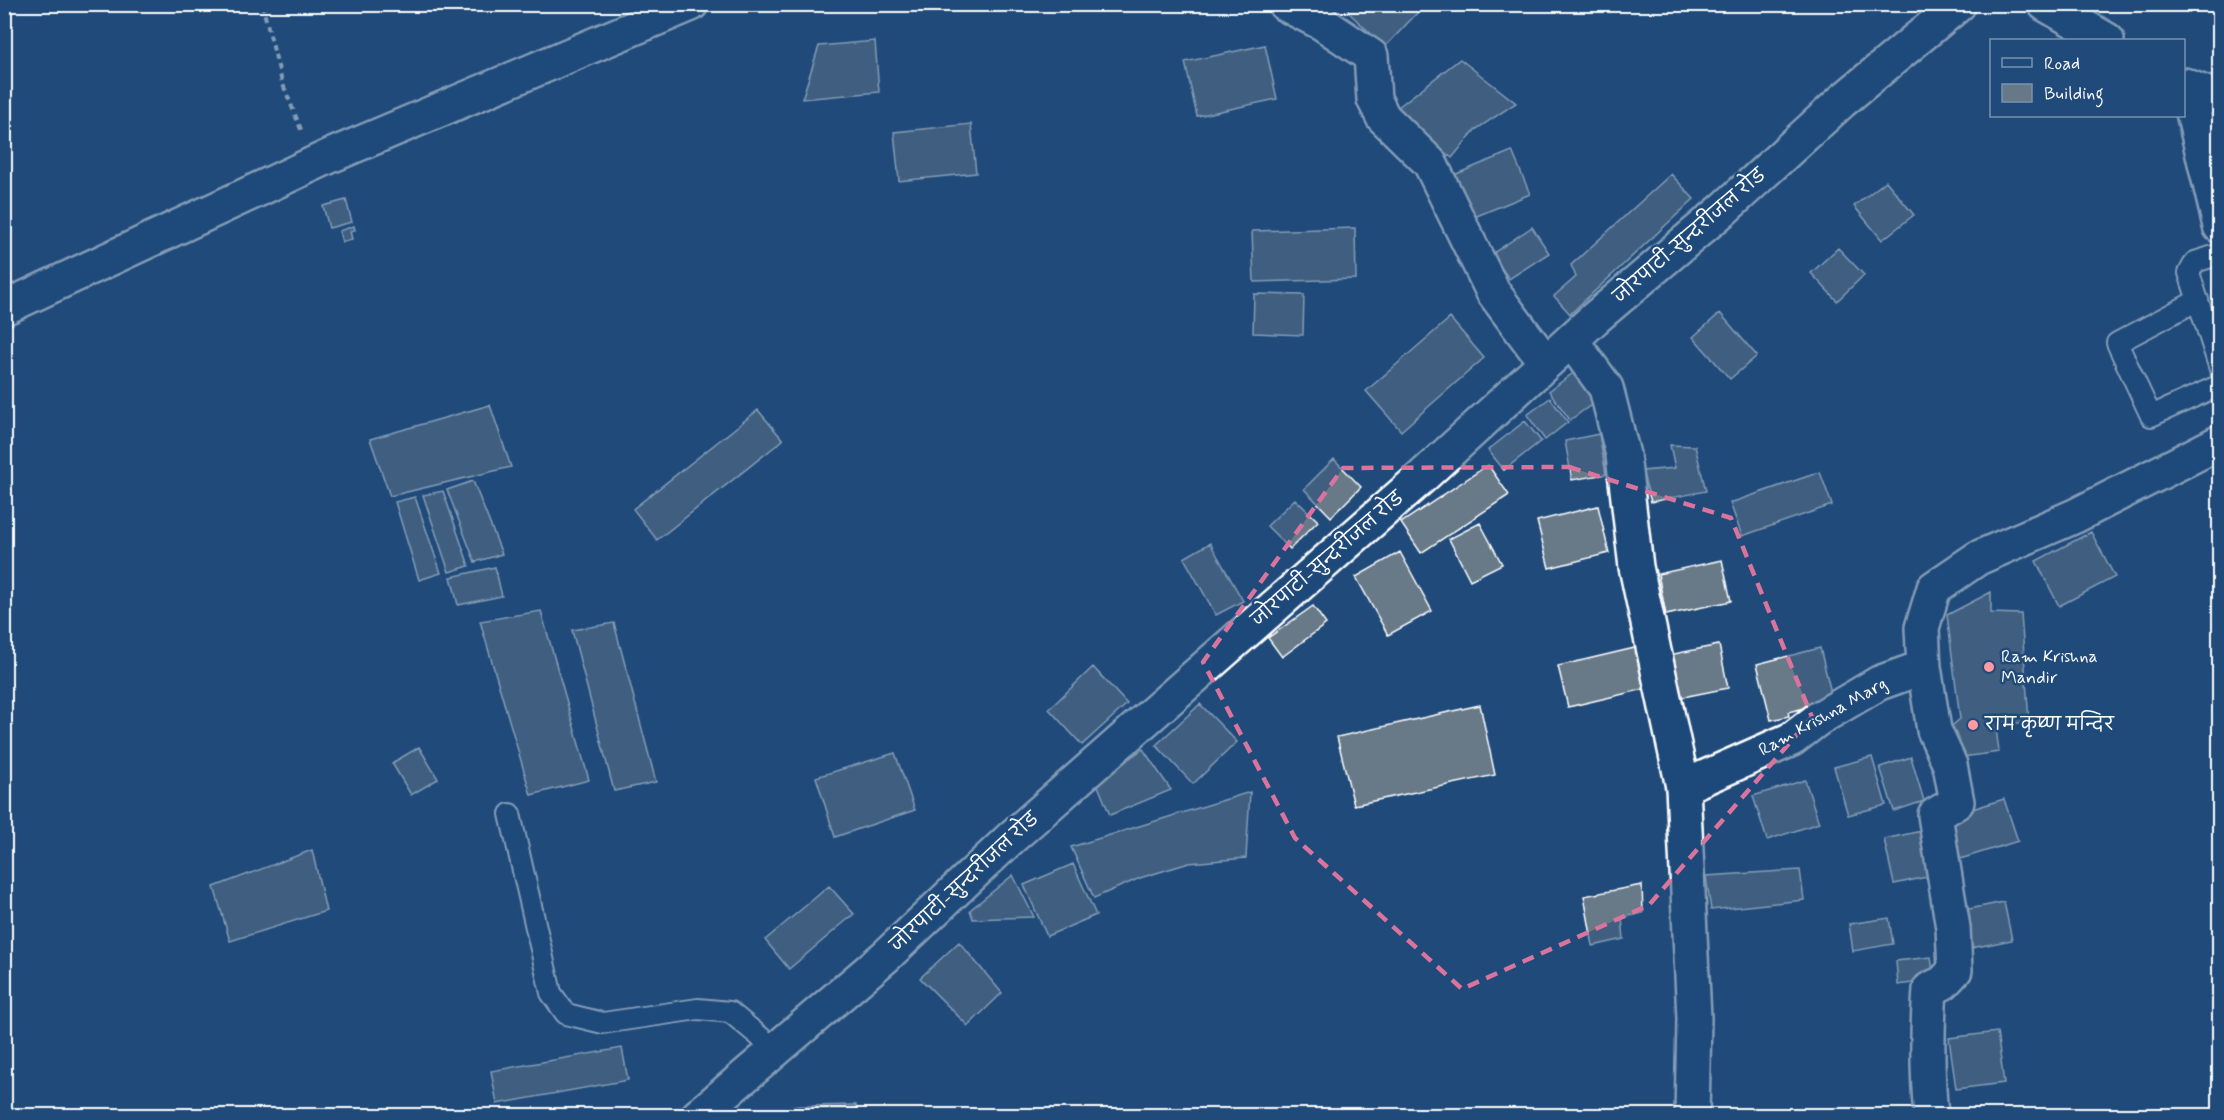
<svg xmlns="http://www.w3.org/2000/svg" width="2224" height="1120" font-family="Mynerve,'Playpen Sans Deva',sans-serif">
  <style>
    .building { fill: #677988; stroke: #fff; stroke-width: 1.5 }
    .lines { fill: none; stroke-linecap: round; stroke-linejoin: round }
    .lane-casing { stroke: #fff; stroke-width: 24 }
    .street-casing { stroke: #fff; stroke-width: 38 }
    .secondary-casing { stroke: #fff; stroke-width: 38 }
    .path { stroke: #fff; stroke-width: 4; stroke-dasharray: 6 4.5; stroke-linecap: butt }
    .lane { stroke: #1f4a7a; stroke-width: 20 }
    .street { stroke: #1f4a7a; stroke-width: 33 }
    .secondary { stroke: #1f4a7a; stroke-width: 33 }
    .marked { fill: none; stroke: #da749d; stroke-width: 4.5; stroke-dasharray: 12 8; stroke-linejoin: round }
    .poi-dot { fill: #ff9aa2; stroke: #1f4a7a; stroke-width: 2 }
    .labels { text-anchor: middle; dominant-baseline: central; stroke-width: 5; stroke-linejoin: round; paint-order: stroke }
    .street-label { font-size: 18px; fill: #fff; stroke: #1f4a7a }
    .poi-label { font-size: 18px; fill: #fff; stroke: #1f4a7a; text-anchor: start }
  </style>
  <rect width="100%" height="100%" fill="#1f4a7a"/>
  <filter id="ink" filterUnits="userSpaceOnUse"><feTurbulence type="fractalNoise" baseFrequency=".0167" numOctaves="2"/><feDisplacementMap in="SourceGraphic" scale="12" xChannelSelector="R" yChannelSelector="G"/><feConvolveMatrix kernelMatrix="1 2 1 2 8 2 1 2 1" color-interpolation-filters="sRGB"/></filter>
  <g filter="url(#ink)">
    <path class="building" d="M 1353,4 L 1412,4 L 1419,11 L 1385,47 L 1347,11 Z
      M 875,41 L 879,92 L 802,99 L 819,46 Z
      M 1265,45 L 1277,99 L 1197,116 L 1185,62 Z
      M 1460,59 L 1516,103 L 1475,130 L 1452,158 L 1393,111 Z
      M 971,124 L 976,173 L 899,181 L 894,132 Z
      M 1512,151 L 1530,194 L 1472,218 L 1454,175 Z
      M 1671,174 L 1694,199 L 1570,314 L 1554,296 L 1576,277 L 1571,265 Z
      M 1886,181 L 1914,215 L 1882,240 L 1854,206 Z
      M 346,200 L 352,222 L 329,228 L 323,206 Z
      M 354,226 L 355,230 L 350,231 L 352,239 L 342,242 L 339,231 Z
      M 1532,227 L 1549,253 L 1509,279 L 1492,254 Z
      M 1355,228 L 1356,279 L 1254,282 L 1252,231 Z
      M 1838,248 L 1864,275 L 1837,301 L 1811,273 Z
      M 1254,294 L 1304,295 L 1303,335 L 1253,333 Z
      M 1720,313 L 1757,356 L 1730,379 L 1693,337 Z
      M 1450,318 L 1484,358 L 1401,431 L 1366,391 Z
      M 1580,368 L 1601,398 L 1570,420 L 1549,391 Z
      M 1550,398 L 1568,422 L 1545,440 L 1527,415 Z
      M 490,405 L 511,467 L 390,496 L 370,439 Z
      M 758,410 L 783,440 L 657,540 L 633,509 Z
      M 1525,421 L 1541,441 L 1504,470 L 1488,450 Z
      M 1599,434 L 1606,474 L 1572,480 L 1565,441 Z
      M 1670,445 L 1695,446 L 1706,491 L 1651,502 L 1642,471 L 1675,468 Z
      M 1334,459 L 1361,487 L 1331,517 L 1304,489 Z
      M 1488,465 L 1509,495 L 1421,553 L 1401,523 Z
      M 1820,472 L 1832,505 L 1742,536 L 1730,503 Z
      M 473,481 L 502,554 L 475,562 L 447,490 Z
      M 443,491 L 469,566 L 449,572 L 423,495 Z
      M 415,497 L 441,573 L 419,580 L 395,502 Z
      M 1295,499 L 1318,521 L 1290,549 L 1267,526 Z
      M 1598,506 L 1609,553 L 1549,568 L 1537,521 Z
      M 1480,523 L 1502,564 L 1470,580 L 1449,539 Z
      M 2091,532 L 2115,577 L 2059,606 L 2036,561 Z
      M 1210,543 L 1243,601 L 1216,615 L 1184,558 Z
      M 1400,552 L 1432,611 L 1388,635 L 1356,577 Z
      M 1722,560 L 1731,601 L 1666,615 L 1658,574 Z
      M 495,567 L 502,596 L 458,605 L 451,577 Z
      M 1991,592 L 1991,613 L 2021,614 L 2029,721 L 1996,727 L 1999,752 L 1956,758 L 1947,730 L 1960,719 L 1947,615 Z
      M 1313,606 L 1326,624 L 1282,657 L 1268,638 Z
      M 541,611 L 589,780 L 531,795 L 480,621 Z
      M 614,623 L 656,782 L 614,791 L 572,630 Z
      M 1719,645 L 1728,688 L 1673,699 L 1664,656 Z
      M 1639,647 L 1649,688 L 1568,707 L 1558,666 Z
      M 1820,648 L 1833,701 L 1788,712 L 1789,716 L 1771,720 L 1757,664 Z
      M 1093,667 L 1127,704 L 1082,745 L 1049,709 Z
      M 1200,704 L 1237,742 L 1193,784 L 1156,745 Z
      M 1480,705 L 1495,775 L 1354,805 L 1337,737 Z
      M 419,747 L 438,779 L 411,795 L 392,763 Z
      M 1143,749 L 1171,790 L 1110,815 L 1096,781 Z
      M 895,753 L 915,810 L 835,837 L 816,777 Z
      M 1872,757 L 1886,805 L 1848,815 L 1834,767 Z
      M 1911,757 L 1924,801 L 1894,811 L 1880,767 Z
      M 1805,780 L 1819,823 L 1767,840 L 1753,796 Z
      M 1250,792 L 1246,858 L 1189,863 L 1140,878 L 1094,898 L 1071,847 Z
      M 2004,799 L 2018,841 L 1957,860 L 1944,818 Z
      M 1931,829 L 1941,874 L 1894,884 L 1884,839 Z
      M 312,850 L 326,911 L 230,941 L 214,887 Z
      M 1073,864 L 1096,915 L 1047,936 L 1024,885 Z
      M 1800,870 L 1804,900 L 1711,910 L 1706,876 Z
      M 1013,875 L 1034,917 L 973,919 L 970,910 Z
      M 1642,885 L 1643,913 L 1622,918 L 1624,939 L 1593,946 L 1584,896 Z
      M 829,886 L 854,914 L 789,969 L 765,940 Z
      M 2004,902 L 2012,940 L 1966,949 L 1959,911 Z
      M 1889,918 L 1893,944 L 1853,951 L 1849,924 Z
      M 959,942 L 1002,993 L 968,1026 L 920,978 Z
      M 1931,957 L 1934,980 L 1898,985 L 1896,961 Z
      M 1997,1032 L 2004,1083 L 1956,1089 L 1949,1038 Z
      M 622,1048 L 628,1080 L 497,1104 L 491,1071 Z
      M 856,1105 L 856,1116 L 760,1116 L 760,1107 Z"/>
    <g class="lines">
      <g class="lane-casing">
        <path id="lane" d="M 2220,254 L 2195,262 L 2189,273 L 2220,369
          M 2198,300 L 2117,343 L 2151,416 L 2220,385
          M 510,814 L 551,993 L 566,1014 L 603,1023 L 698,1009 L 730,1012 L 776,1050"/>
      </g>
      <g class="street-casing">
        <path id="street" d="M 1285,4 L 1322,23 L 1371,56 L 1374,99 L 1383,117 L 1430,163 L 1493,292 L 1545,362
          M 2045,4 L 2107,40
          M 2184,85 L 2220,99
          M 2187,87 L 2220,226
          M 4,308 L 330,156 L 691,4
          M 1924,667 L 1934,730 L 1950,765 L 1957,802 L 1935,815 L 1953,928 L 1955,970 L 1943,983 L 1930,989 C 1927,1032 1927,1073 1931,1116
          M 1683,787 L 1792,739 L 1818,719 L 1879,683 L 1924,667 L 1922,628 L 1934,588 L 1978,558 L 2075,516 L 2220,442"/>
      </g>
      <g class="secondary-casing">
        <path id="secondary" d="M 1571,340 L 1606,388 L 1623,455 L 1636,567 L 1683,787 L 1694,1018 L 1692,1116
          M 698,1116 L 886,956 L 1011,838 L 1423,476 L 1595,318 L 1724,209 L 1842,101 L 1959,4"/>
      </g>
      <path class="path" d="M 262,4 L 282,82 L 302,132"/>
      <use href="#lane" class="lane"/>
      <use href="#street" class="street"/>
      <use href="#secondary" class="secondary"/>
    </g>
  </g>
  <path d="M0 0H2224V1120H0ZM 1569,467 L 1731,518 L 1812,717 L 1649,905 L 1462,989 L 1295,838 L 1203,662 L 1343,468 Z" fill="#1f4a7a" fill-opacity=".55" fill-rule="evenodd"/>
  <path class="marked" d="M 1569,467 L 1731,518 L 1812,717 L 1649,905 L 1462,989 L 1295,838 L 1203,662 L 1343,468 Z"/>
  <g class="poi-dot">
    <circle cx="1989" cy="667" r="6"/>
    <circle cx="1973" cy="725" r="6"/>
  </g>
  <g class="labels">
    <g class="street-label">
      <text transform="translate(1690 236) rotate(-41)">जोरपाटी-सुन्दरीजल रोड</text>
      <text transform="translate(1328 559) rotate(-41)">जोरपाटी-सुन्दरीजल रोड</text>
      <text transform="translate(1823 717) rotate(-29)">Ram Krishna Marg</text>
      <text transform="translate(965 882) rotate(-43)">जोरपाटी-सुन्दरीजल रोड</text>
    </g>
    <g class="poi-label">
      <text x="2001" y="657">Ram Krishna<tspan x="2001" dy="21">Mandir</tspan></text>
      <text x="1985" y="725">राम कृष्ण मन्दिर</text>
    </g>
  </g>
  <rect width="2224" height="1120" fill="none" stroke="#1f4a7a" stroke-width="24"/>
  <rect x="12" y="12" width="2200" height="1096" fill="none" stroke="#fff" stroke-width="2" filter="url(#ink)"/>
  <rect x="1990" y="39" width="195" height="78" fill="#1f4a7a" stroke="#7992af" stroke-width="1.5"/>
  <rect x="2002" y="58" width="30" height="9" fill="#1f4a7a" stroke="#7992af" stroke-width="1.5"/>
  <text x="2044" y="69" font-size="18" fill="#ffffff">Road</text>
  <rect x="2002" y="84" width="30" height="18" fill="#677988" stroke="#7992af" stroke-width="1.5"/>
  <text x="2044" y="99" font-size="18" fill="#ffffff">Building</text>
</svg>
